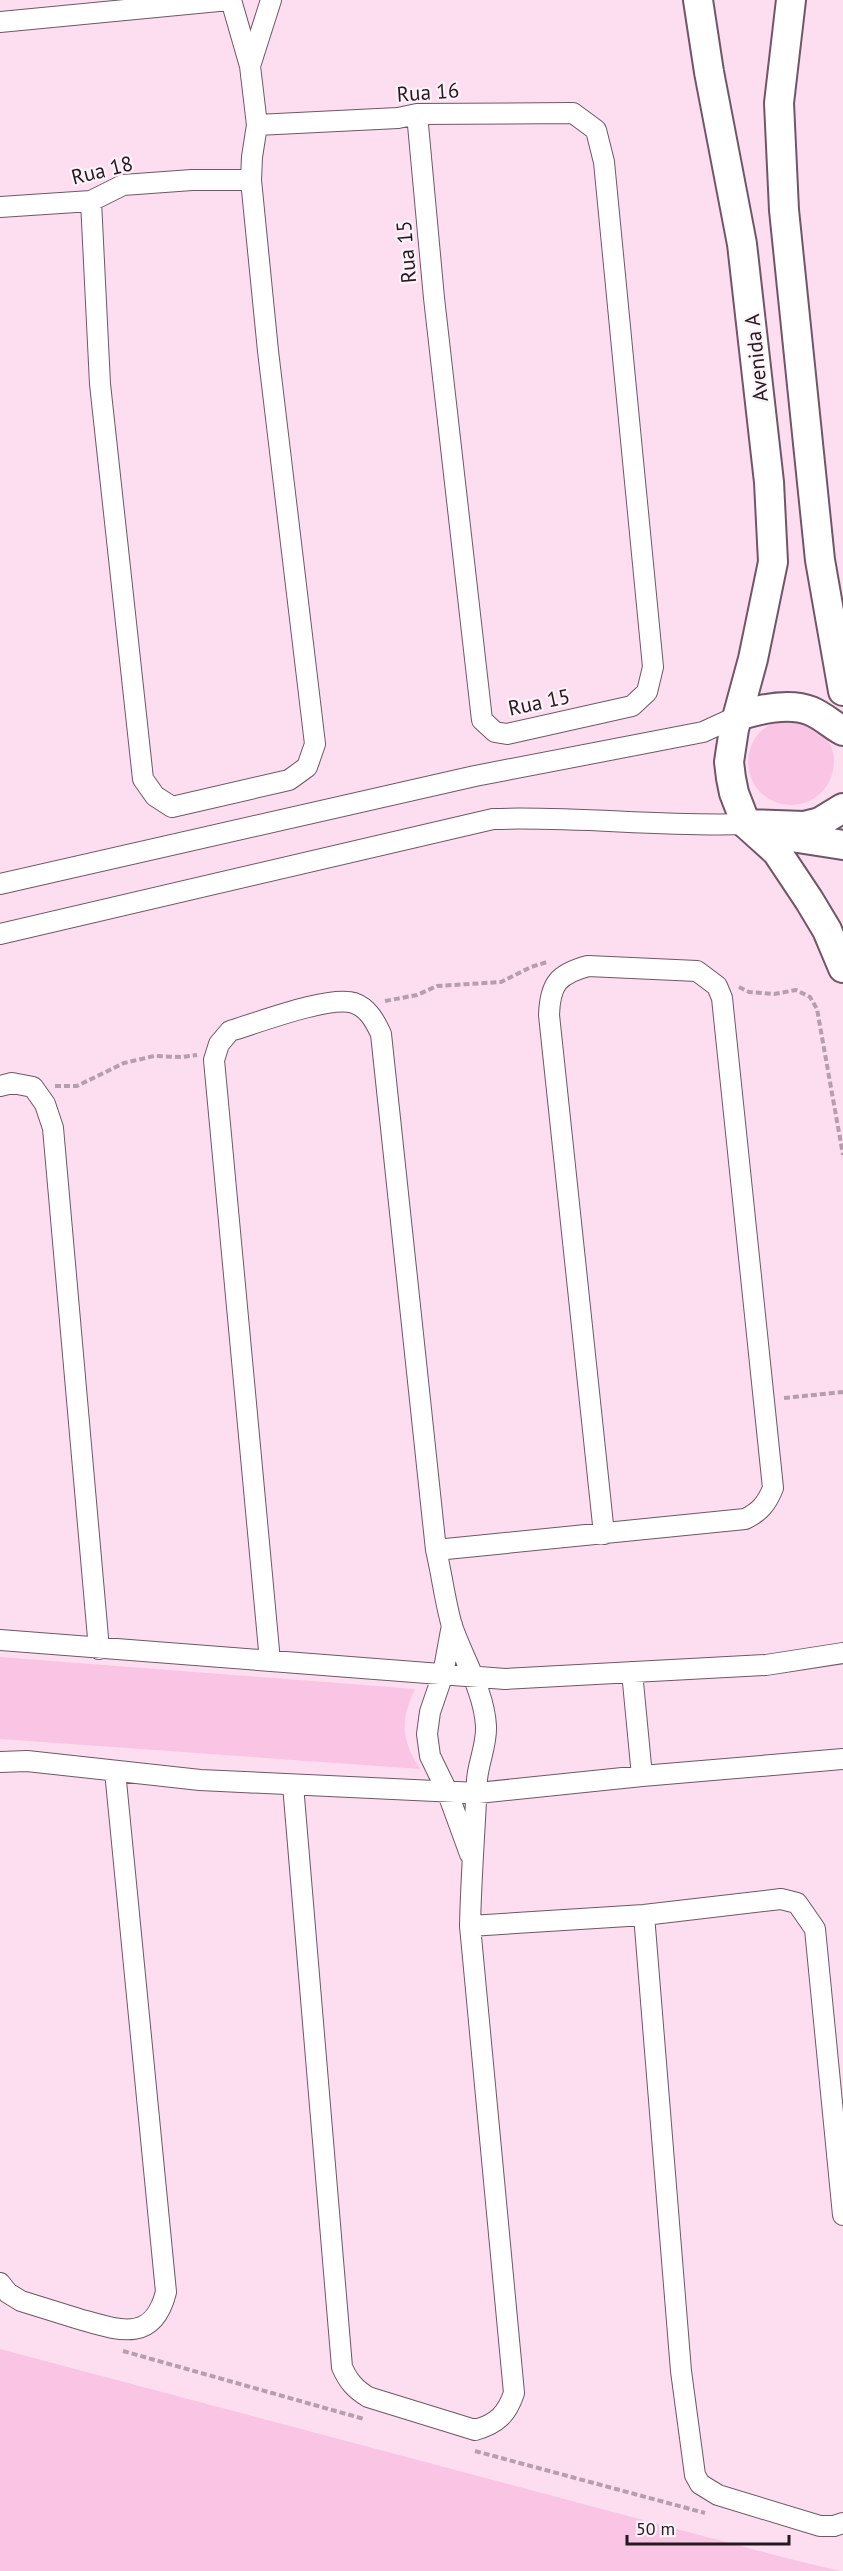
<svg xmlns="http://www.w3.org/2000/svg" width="843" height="2571" font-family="'PT Sans',sans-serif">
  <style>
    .green { fill: #fac4e4 }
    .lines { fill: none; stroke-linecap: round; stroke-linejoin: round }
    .street-casing { stroke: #705666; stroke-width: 22 }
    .secondary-casing { stroke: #705666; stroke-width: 32 }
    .path { stroke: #b69eac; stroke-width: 4; stroke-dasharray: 6 3; stroke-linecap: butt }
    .street { stroke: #fff; stroke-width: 20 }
    .secondary { stroke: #fff; stroke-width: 28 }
    .labels { text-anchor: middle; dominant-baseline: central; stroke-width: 4.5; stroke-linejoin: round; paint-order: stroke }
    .street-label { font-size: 21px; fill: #241920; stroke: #fef2f9 }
  </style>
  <rect width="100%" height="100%" fill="#fddef0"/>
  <path class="green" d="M748 762a43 43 0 1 1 86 0a43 43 0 1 1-86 0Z
    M 0,1657 L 415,1689 C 400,1721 401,1739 420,1769 L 0,1739 Z
    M 0,2349 L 786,2558 L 840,2571 L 0,2571 Z"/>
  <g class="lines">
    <g class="street-casing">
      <path id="street" d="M 0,22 L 229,0
        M 250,66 L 271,0
        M 257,125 L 398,118 L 417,114 L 573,113 L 596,130 L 604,162 L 653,667 L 647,692 L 632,706 L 507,734 L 495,732 L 482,720 L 434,298 L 417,114
        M 91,201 L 100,384 L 143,779 L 155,796 L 172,807 L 289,780 L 307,767 L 315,744 L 268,351 L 251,180 L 252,157 L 257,125 L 250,66 L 231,0
        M 0,207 L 91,201 L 123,185 L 192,180 L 251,180
        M 0,884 L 475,776 L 703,732 L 738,716
        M 0,934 L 493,819 C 577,816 661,827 746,824
        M 0,1086 L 12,1083 L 33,1087 L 45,1104 L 53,1128 L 99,1649
        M 436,1550 L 745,1519 C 760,1512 767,1503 773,1488 L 722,998 L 717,986 L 697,971 L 588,966 C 558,974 550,984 549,1015 L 604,1534
        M 452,1625 L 443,1674 L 430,1712 L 427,1734 L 430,1756 L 447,1791 L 470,1854
        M 0,1640 L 505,1679 L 766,1665 L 843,1653
        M 270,1661 L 214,1060 L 219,1044 L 230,1031 C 257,1023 330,995 354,1003 C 368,1008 375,1021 381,1034 L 436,1550 C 442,1575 445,1602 452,1626 C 463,1658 484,1691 486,1726 C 487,1745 478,1763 477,1780 C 475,1828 471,1877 470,1926 L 514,2393 C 507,2414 497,2424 475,2430 L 368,2397 C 355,2389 348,2381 342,2367 L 293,1785
        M 632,1672 L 642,1776
        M 0,1762 L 27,1761 L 200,1780 L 478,1793 L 642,1776 L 843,1759
        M 644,1915 L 681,2371 L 695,2475 L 700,2484 L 718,2495 L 820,2526 L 834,2526 L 843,2523
        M 470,1926 L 644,1915 L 781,1899 L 797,1903 L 815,1929 L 843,2215
        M 0,2283 L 8,2293 L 21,2301 C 40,2307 60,2313 79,2319 C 118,2330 153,2344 166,2292 L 115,1771"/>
    </g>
    <g class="secondary-casing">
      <path id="secondary" d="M 698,0 L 709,72 L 742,244 L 769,482 L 773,562 L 753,659 L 734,729 L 729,762 L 731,778 L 734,793 L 746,824 L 777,852 L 809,900 L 827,930 L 843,968
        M 791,0 L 779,103 L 784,210 L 820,560 L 843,691
        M 738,716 C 760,709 789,702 811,711 C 823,716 832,725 843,731
        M 746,824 L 804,826 L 820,822 L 843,808
        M 785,836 L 843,845"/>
    </g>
    <path class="path" d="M 739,987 L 749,992 L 774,994 L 796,990 L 810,997 L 817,1009 L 843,1155
      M 385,1001 L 417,995 L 437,986 L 501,982 L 531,967 L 547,962
      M 55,1086 L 77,1086 L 124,1063 L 154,1056 L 181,1057 L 197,1055
      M 784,1398 L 843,1392
      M 123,2351 L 364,2419
      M 475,2451 L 705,2513"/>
    <use href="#street" class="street"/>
    <use href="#secondary" class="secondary"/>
  </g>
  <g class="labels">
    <g class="street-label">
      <text transform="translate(428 92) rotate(-4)">Rua 16</text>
      <text transform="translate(102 170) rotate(-14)">Rua 18</text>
      <text transform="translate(406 252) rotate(-95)">Rua 15</text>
      <text transform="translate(756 358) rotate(-96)">Avenida A</text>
      <text transform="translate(539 702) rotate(-12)">Rua 15</text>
    </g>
  </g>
  <path d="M627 2535v9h162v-9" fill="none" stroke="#241920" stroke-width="3"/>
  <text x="636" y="2535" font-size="18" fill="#241920" stroke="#fef2f9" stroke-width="4.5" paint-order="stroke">50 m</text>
</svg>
